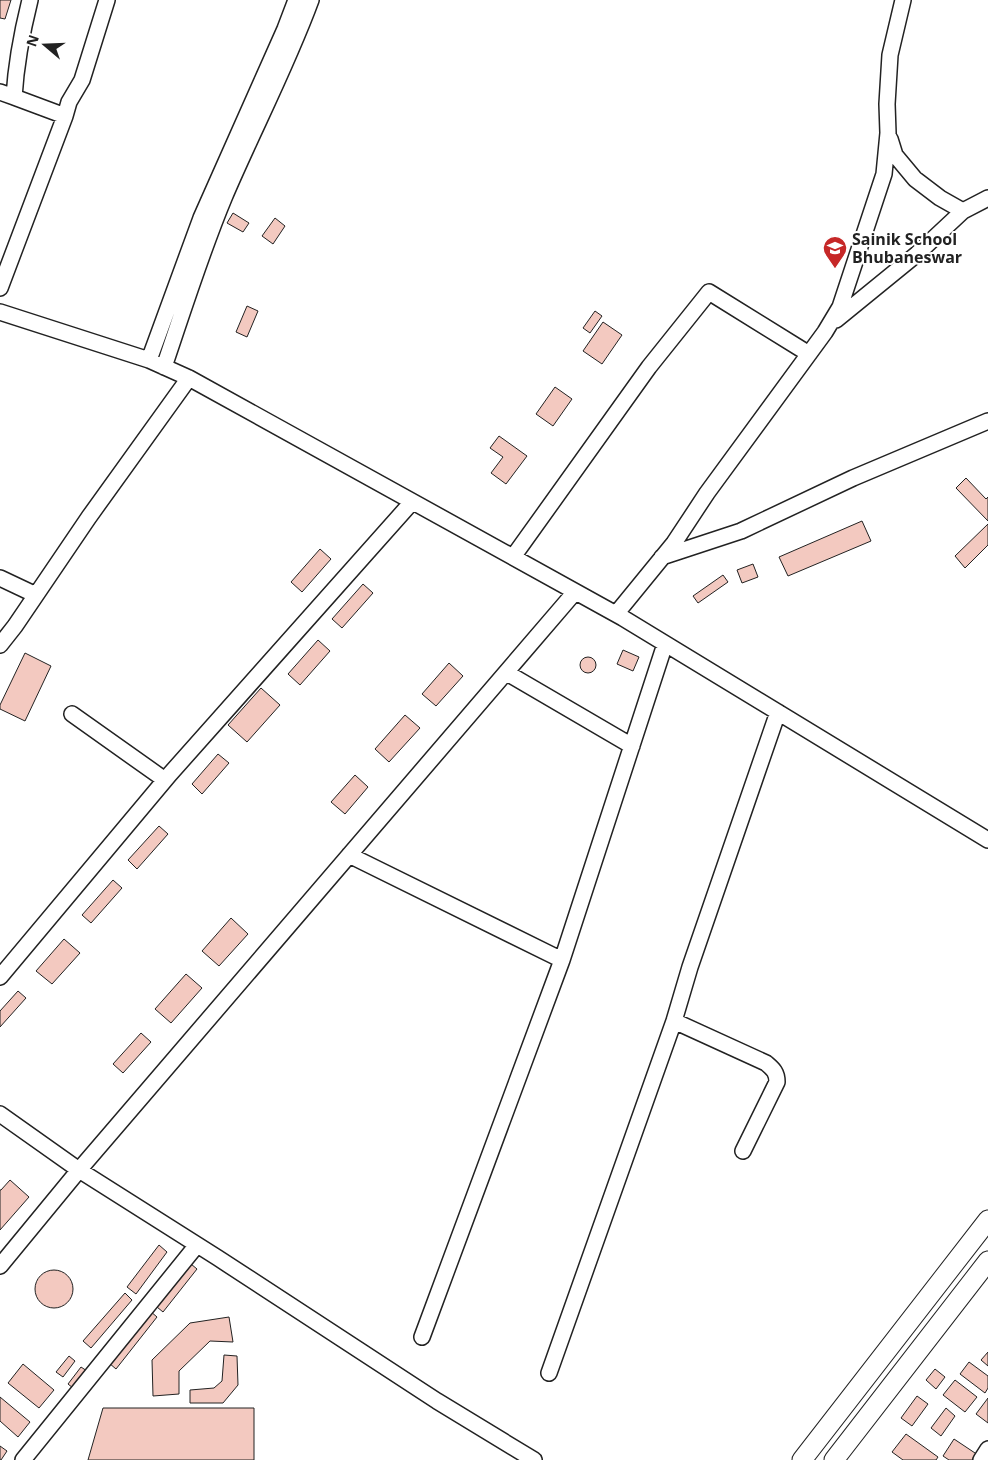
<svg xmlns="http://www.w3.org/2000/svg" width="988" height="1460" font-family="'Open Sans',sans-serif">
  <style>
    .building { fill: #f3c9c0; stroke: #222 }
    .lines { fill: none; stroke-linecap: round; stroke-linejoin: round }
    .minor-casing { stroke: #222; stroke-width: 18 }
    .major-casing { stroke: #222; stroke-width: 21 }
    .minor { stroke: #fff; stroke-width: 15 }
    .major { stroke: #fff; stroke-width: 19 }
    .labels { text-anchor: middle; dominant-baseline: central; stroke-width: 4; stroke-linejoin: round; paint-order: stroke }
    .poi-label { font-size: 16px; font-weight: bold; fill: #222; stroke: #fff; text-anchor: start }
  </style>
  <rect width="100%" height="100%" fill="#fff"/>
  <path class="building" d="M 0,0 L 11,0 L 5,19 L 0,18 Z
    M 233,213 L 249,223 L 243,232 L 227,223 Z
    M 275,218 L 285,226 L 273,244 L 262,236 Z
    M 247,306 L 258,311 L 247,337 L 236,332 Z
    M 595,311 L 602,316 L 590,333 L 583,328 Z
    M 603,322 L 622,335 L 602,364 L 583,351 Z
    M 555,387 L 572,399 L 553,426 L 536,414 Z
    M 499,436 L 527,456 L 506,484 L 491,473 L 503,457 L 490,448 Z
    M 966,478 L 986,499 L 988,497 L 988,521 L 956,488 Z
    M 862,521 L 871,541 L 788,576 L 779,557 Z
    M 988,524 L 988,545 L 965,568 L 955,556 Z
    M 320,549 L 331,559 L 302,592 L 291,582 Z
    M 753,564 L 758,577 L 742,583 L 737,570 Z
    M 723,575 L 728,582 L 698,603 L 693,596 Z
    M 363,584 L 373,593 L 342,628 L 332,619 Z
    M 318,640 L 330,651 L 300,685 L 288,674 Z
    M 623,650 L 639,657 L 633,671 L 617,664 Z
    M 25,653 L 51,666 L 25,721 L 0,709 L 0,705 Z
    M580 665a8 8 0 1 1 16 0a8 8 0 1 1-16 0Z
    M 449,663 L 463,676 L 436,706 L 422,694 Z
    M 261,688 L 280,705 L 247,742 L 228,725 Z
    M 405,715 L 420,728 L 389,762 L 375,749 Z
    M 218,754 L 229,763 L 202,794 L 192,784 Z
    M 355,775 L 368,787 L 345,814 L 331,802 Z
    M 159,826 L 168,834 L 137,869 L 128,860 Z
    M 113,880 L 122,888 L 91,923 L 82,915 Z
    M 231,918 L 248,934 L 219,966 L 202,951 Z
    M 64,939 L 80,953 L 52,984 L 36,971 Z
    M 186,974 L 202,988 L 171,1023 L 155,1009 Z
    M 18,991 L 26,998 L 0,1027 L 0,1011 Z
    M 141,1033 L 151,1042 L 123,1073 L 113,1064 Z
    M 10,1180 L 29,1197 L 0,1230 L 0,1190 L 1,1190 Z
    M 159,1245 L 167,1252 L 136,1294 L 127,1287 Z
    M 191,1264 L 197,1269 L 163,1312 L 157,1307 Z
    M35 1289a19 19 0 1 1 38 0a19 19 0 1 1-38 0Z
    M 125,1293 L 132,1300 L 91,1348 L 83,1341 Z
    M 150,1311 L 157,1317 L 116,1369 L 109,1363 Z
    M 229,1317 L 233,1342 L 210,1341 L 179,1371 L 179,1394 L 153,1396 L 152,1360 L 190,1323 Z
    M 988,1352 L 988,1366 L 981,1360 Z
    M 224,1355 L 237,1356 L 238,1385 L 223,1403 L 190,1403 L 190,1390 L 214,1388 L 222,1381 Z
    M 69,1356 L 75,1361 L 63,1377 L 56,1372 Z
    M 969,1362 L 988,1376 L 988,1388 L 985,1393 L 960,1374 Z
    M 23,1364 L 54,1390 L 39,1408 L 8,1383 Z
    M 81,1367 L 87,1371 L 73,1388 L 68,1384 Z
    M 935,1369 L 945,1377 L 936,1389 L 926,1380 Z
    M 955,1380 L 977,1397 L 965,1412 L 943,1395 Z
    M 917,1396 L 928,1404 L 912,1426 L 901,1418 Z
    M 0,1397 L 30,1422 L 18,1437 L 0,1421 Z
    M 988,1398 L 988,1423 L 976,1414 Z
    M 103,1408 L 254,1408 L 254,1460 L 88,1460 Z
    M 946,1408 L 955,1416 L 941,1436 L 931,1428 Z
    M 906,1434 L 938,1457 L 936,1460 L 903,1460 L 892,1452 Z
    M 954,1439 L 978,1455 L 975,1460 L 949,1460 L 943,1456 Z
    M 0,1446 L 7,1451 L 1,1460 L 0,1460 Z"/>
  <g class="lines">
    <g class="minor-casing">
      <path id="minor" d="M 0,92 L 14,97 C 16,64 22,32 30,0
        M 65,116 L 69,102 L 82,80 L 107,0
        M 890,139 L 895,155 L 915,179 L 940,198 L 963,211
        M 0,288 L 65,116 L 14,97
        M 0,312 L 149,360 L 189,378 L 623,618 L 988,840
        M 836,320 L 917,254 L 963,211 L 988,198
        M 149,360 L 201,218 L 285,29 L 296,0
        M 164,367 C 183,311 201,253 224,198 C 252,132 286,68 311,0
        M 513,557 L 649,367 L 709,292 L 809,354
        M 662,557 L 741,531 L 853,478 L 988,421
        M 0,578 L 36,595
        M 616,614 L 674,543 L 707,493 L 825,332 L 840,307 L 884,174 L 888,133 L 887,104 L 890,55 L 903,0
        M 0,645 L 15,626 L 89,517 L 189,378
        M 507,673 L 632,746
        M 72,714 L 165,780
        M 349,855 L 562,960
        M 0,977 L 170,774 L 412,502
        M 674,1021 L 766,1063 C 773,1069 777,1072 777,1082 L 743,1151
        M 0,1114 L 79,1170 L 218,1258 L 437,1401 L 534,1460
        M 0,1266 L 79,1170 L 575,592
        M 422,1337 L 562,960 L 665,644
        M 549,1373 L 674,1021 L 690,967 L 778,712
        M 23,1460 L 197,1245
        M 981,1460 L 988,1449"/>
    </g>
    <g class="major-casing">
      <path id="major" d="M 802,1460 L 988,1220
        M 834,1460 L 988,1261"/>
    </g>
    <use href="#minor" class="minor"/>
    <use href="#major" class="major"/>
  </g>
  <defs>
    <g id="school-pin" transform="scale(1.25)"><path d="M0 17L-7.5 6A9.5 9.5 0 1 1 7.5 6Z" fill="#c62828" stroke="#fff"/><path d="M0-5L7-2L0 1L-7-2ZM-4 1L0 2.5L4 1V4Q0 6-4 4Z" fill="#fff"/></g>
  </defs>
  <g fill-rule="evenodd">
    <use href="#school-pin" x="835" y="248"/>
  </g>
  <g class="labels">
    <g class="poi-label">
      <text x="852" y="239">Sainik School<tspan x="852" dy="18">Bhubaneswar</tspan></text>
    </g>
  </g>
  <g transform="translate(45 45) rotate(289)" stroke="#ffffff" stroke-width="4" paint-order="stroke">
  <path d="M0-4L9 19L0 12L-9 19Z" fill="#222222"/>
  <text y="-8" font-size="14" font-weight="bold" text-anchor="middle" fill="#222222">N</text>
  </g>
</svg>
